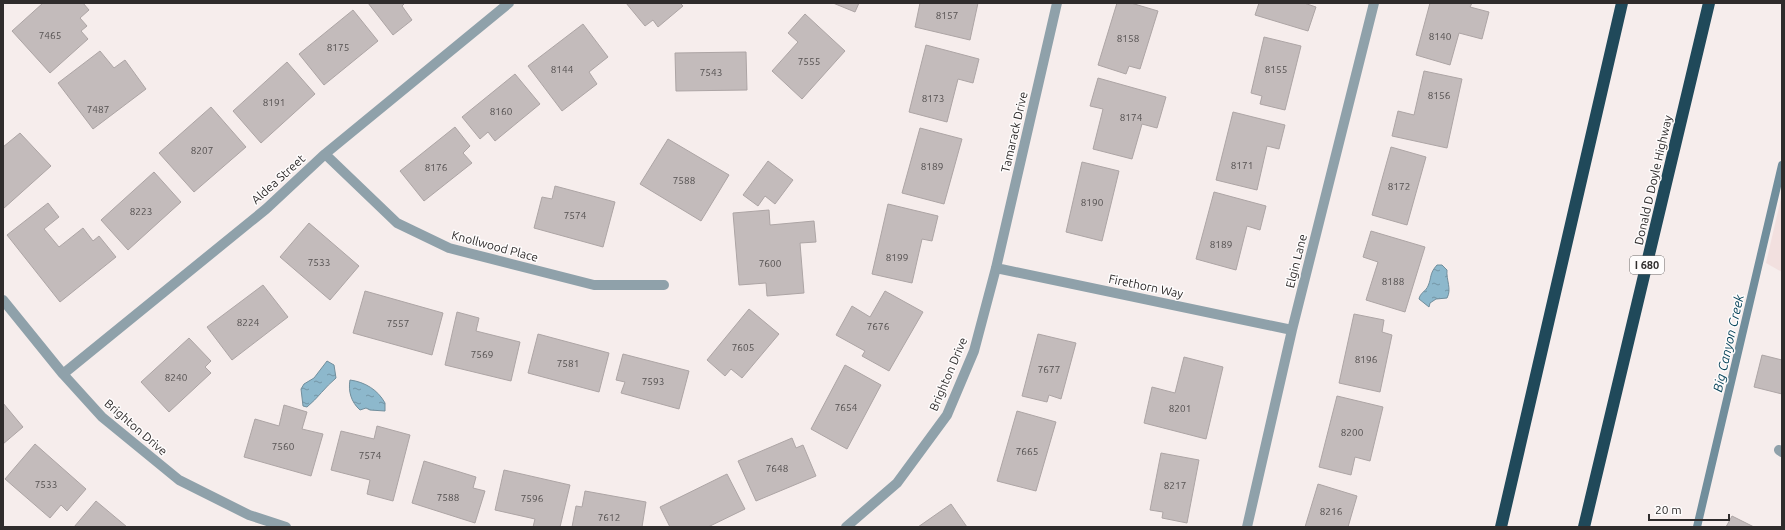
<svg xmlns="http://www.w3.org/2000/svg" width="1785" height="530" font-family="Ubuntu,sans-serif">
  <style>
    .built { fill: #f2e0df }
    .water { fill: url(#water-ripples); stroke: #718e9c }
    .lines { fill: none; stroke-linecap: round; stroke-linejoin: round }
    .stream { stroke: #718e9c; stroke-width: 8 }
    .building { fill: #c3bbbb; stroke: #ada5a5 }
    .minor { stroke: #8fa1aa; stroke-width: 10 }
    .highway { stroke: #20495a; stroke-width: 12 }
    .labels { text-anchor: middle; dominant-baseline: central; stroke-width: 3; stroke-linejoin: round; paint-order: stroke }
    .number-label { font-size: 10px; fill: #545050 }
    .shield { fill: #fefcfc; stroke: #6d6a6a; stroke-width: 1 }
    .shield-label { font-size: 11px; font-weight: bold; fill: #2f2c2c }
    .street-label { font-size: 12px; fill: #2f2c2c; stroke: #fefcfc }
    .water-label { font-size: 13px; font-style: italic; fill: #0a455b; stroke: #fefcfc }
  </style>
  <defs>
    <pattern id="water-ripples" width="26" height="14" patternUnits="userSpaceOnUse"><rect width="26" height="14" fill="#8db8cc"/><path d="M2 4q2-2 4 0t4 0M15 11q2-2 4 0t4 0" fill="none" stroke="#7496a6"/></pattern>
  </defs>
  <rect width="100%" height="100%" fill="#f6edec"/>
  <path class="built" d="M 1782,194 L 1782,272 L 1766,263 Z"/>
  <path class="water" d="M 1437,265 L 1442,265 L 1447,270 C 1446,280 1452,289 1447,298 L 1436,299 L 1430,303 L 1429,307 L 1419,299 C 1420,293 1426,291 1428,286 C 1432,277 1429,274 1437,265 Z
    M 327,361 L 334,365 L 336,378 C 325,387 318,398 307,407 L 303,406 L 301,389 L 304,384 L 314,378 Z
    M 350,380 C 365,382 378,390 385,403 L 385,411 L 370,410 L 366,408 L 360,410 C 351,402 348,391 350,380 Z"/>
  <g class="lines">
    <path class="stream" d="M 1697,527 L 1782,165"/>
  </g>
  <path class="building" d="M 43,3 L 83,3 L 89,10 L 80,18 L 87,26 L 81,31 L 88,39 L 50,73 L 12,31 Z
    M 368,3 L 405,3 L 402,6 L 412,20 L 393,35 Z
    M 626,3 L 680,3 L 683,6 L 658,27 L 653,20 L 645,26 Z
    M 833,3 L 859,3 L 855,12 Z
    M 920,3 L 978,3 L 970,40 L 915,27 Z
    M 1117,3 L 1131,3 L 1158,11 L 1140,69 L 1129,66 L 1126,74 L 1098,65 Z
    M 1259,3 L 1304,3 L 1316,7 L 1308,31 L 1255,15 Z
    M 1430,3 L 1472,3 L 1470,7 L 1489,12 L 1482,39 L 1459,33 L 1450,65 L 1416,55 Z
    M 353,10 L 378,41 L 324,85 L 299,54 Z
    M 805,14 L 845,51 L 802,99 L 772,71 L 798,42 L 788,33 Z
    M 583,24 L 608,57 L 589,72 L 597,84 L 562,111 L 528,66 Z
    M 1264,37 L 1301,46 L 1285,110 L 1260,104 L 1262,96 L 1251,93 Z
    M 926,45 L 979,59 L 973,83 L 958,79 L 947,122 L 909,112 Z
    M 100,51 L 114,68 L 125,60 L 146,89 L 93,129 L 58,83 Z
    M 746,52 L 747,90 L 676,91 L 675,53 Z
    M 287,62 L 315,94 L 261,143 L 233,111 Z
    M 1424,71 L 1462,79 L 1447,148 L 1392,136 L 1398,111 L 1414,115 Z
    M 515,74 L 540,104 L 495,141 L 488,132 L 480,139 L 462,117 Z
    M 1098,78 L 1166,97 L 1157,128 L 1142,124 L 1132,159 L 1093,149 L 1103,109 L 1090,106 Z
    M 211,107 L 246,147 L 194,192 L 159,153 Z
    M 1233,112 L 1285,125 L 1279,149 L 1267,146 L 1257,190 L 1216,180 Z
    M 455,127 L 470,146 L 463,153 L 472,163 L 424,201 L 400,171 Z
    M 920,128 L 962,139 L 944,204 L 902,193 Z
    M 20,133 L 51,166 L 3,209 L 3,147 Z
    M 668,139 L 729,175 L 701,221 L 640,184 Z
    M 1391,147 L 1426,157 L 1407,225 L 1372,215 Z
    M 768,161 L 793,180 L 775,204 L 765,196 L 758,206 L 743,195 Z
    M 1082,162 L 1119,171 L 1102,241 L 1066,232 Z
    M 154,172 L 181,202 L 128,250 L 101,220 Z
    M 555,186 L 615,202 L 603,247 L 534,228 L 542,197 L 552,199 Z
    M 1214,192 L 1266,206 L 1260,230 L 1247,226 L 1236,270 L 1196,259 Z
    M 48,203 L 59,217 L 44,229 L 59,247 L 83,228 L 93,241 L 99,236 L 116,257 L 60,302 L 7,235 Z
    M 888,204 L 938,216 L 932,241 L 922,239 L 912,283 L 872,274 Z
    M 769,210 L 770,225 L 814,221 L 816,242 L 800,243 L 804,293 L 767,296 L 766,283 L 739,285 L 733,213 Z
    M 309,223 L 359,266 L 330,300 L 280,257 Z
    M 1371,231 L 1425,247 L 1405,312 L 1366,300 L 1378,262 L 1363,257 Z
    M 263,285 L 288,317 L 232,360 L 207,327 Z
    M 365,291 L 443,313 L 432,355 L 353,333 Z
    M 885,291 L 923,312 L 889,371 L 862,356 L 865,351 L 836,335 L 852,306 L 870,317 Z
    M 749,309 L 779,334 L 742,378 L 731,369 L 725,376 L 707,360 Z
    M 457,312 L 479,318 L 476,331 L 520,342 L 511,381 L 445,365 Z
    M 1354,314 L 1384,320 L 1382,332 L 1392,335 L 1380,392 L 1339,383 Z
    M 538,334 L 609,353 L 599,392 L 528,373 Z
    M 1038,334 L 1076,343 L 1061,399 L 1049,395 L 1047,402 L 1022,396 Z
    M 189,338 L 211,361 L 205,367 L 211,373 L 169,412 L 141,382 Z
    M 623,354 L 689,371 L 679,409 L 621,393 L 625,382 L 616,380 Z
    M 1762,355 L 1782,360 L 1782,394 L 1754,387 Z
    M 1184,357 L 1223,367 L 1206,439 L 1144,423 L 1152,387 L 1175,393 Z
    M 845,365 L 881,385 L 847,449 L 811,429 Z
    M 1337,396 L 1383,407 L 1370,461 L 1355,457 L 1351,475 L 1319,467 Z
    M 3,403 L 23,427 L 3,444 Z
    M 284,405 L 307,412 L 302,429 L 323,434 L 311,476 L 244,457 L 255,419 L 279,426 Z
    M 1017,411 L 1056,422 L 1036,491 L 997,481 Z
    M 377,426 L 410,435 L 393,501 L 367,494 L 370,480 L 331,470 L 341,431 L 374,439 Z
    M 792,438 L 796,448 L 803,445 L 816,476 L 756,501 L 738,461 Z
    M 35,444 L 86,489 L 67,511 L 61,505 L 50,518 L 5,479 Z
    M 1161,453 L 1199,460 L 1187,523 L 1162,518 L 1163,512 L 1150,510 Z
    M 424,461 L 476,477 L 473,488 L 485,491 L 475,523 L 412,503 Z
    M 504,470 L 570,485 L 560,527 L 533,527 L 535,519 L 495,510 Z
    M 727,474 L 745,509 L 708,527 L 670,527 L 660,507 Z
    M 1318,484 L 1357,496 L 1348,527 L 1305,527 Z
    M 585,491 L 646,502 L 642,527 L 572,527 L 576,506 L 582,507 Z
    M 96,501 L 127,527 L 74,527 Z
    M 951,504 L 967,527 L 918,527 Z
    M 1732,516 L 1754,527 L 1726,527 Z"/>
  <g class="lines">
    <path class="minor" d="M 325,154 L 397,223 L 449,248 L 594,285 L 664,285
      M 996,268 L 1292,330
      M 3,300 L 63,374 L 102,417 L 179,480 L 249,515 L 286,527
      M 63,374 L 266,209 L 325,154 L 509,3
      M 1779,450 L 1782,452
      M 846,527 L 897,483 L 947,415 L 974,351 L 996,268 L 1057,3
      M 1247,527 L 1292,330 L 1374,3"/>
    <path class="highway" d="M 1501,527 L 1622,3
      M 1584,527 L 1709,3"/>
  </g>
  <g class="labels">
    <g class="number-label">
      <text x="947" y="15">8157</text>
      <text x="50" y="35">7465</text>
      <text x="1440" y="36">8140</text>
      <text x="1128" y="38">8158</text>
      <text x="338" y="47">8175</text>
      <text x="809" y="61">7555</text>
      <text x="562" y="69">8144</text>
      <text x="1276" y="69">8155</text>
      <text x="711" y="72">7543</text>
      <text x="1439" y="95">8156</text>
      <text x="933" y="98">8173</text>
      <text x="274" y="102">8191</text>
      <text x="98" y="109">7487</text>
      <text x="501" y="111">8160</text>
      <text x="1131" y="117">8174</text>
      <text x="202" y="150">8207</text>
      <text x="1242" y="165">8171</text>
      <text x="932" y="166">8189</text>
      <text x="436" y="167">8176</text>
      <text x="684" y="180">7588</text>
      <text x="1399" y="186">8172</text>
      <text x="1092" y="202">8190</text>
      <text x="141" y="211">8223</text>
      <text x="575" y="215">7574</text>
      <text x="1221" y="244">8189</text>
      <text x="897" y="257">8199</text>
      <text x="319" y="262">7533</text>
      <text x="770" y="263">7600</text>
      <text x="1393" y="281">8188</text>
      <text x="248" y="322">8224</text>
      <text x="398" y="323">7557</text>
      <text x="878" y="326">7676</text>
      <text x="743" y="347">7605</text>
      <text x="482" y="354">7569</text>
      <text x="1366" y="359">8196</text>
      <text x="568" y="363">7581</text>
      <text x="1049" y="369">7677</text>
      <text x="176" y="377">8240</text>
      <text x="653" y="381">7593</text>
      <text x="846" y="407">7654</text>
      <text x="1180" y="408">8201</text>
      <text x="1352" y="432">8200</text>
      <text x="283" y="446">7560</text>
      <text x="1027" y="451">7665</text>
      <text x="370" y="455">7574</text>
      <text x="777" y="468">7648</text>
      <text x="46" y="484">7533</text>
      <text x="1175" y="485">8217</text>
      <text x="448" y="497">7588</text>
      <text x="532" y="498">7596</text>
      <text x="1331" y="511">8216</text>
      <text x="609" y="517">7612</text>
    </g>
    <rect class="shield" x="1630" y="256" width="34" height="18" rx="3"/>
    <g class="shield-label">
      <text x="1647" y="265">I 680</text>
    </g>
    <g class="street-label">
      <text transform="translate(1014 132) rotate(-77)">Tamarack Drive</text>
      <text transform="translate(278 179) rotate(-42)">Aldea Street</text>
      <text transform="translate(1653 180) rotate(-77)">Donald D Doyle Highway</text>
      <text transform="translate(495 246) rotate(15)">Knollwood Place</text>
      <text transform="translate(1296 261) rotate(-76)">Elgin Lane</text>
      <text transform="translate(1146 286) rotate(12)">Firethorn Way</text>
      <text transform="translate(948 374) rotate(-67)">Brighton Drive</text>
      <text transform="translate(136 427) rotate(41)">Brighton Drive</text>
    </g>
    <g class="water-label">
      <text transform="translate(1728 343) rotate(-77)">Big Canyon Creek</text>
    </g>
  </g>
  <rect width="1785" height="530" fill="none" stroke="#2f2c2c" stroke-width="8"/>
  <path d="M1649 514v6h80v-6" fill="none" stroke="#2f2c2c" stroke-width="2"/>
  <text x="1655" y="514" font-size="12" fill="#2f2c2c" stroke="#fefcfc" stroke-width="3" paint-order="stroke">20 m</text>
</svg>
